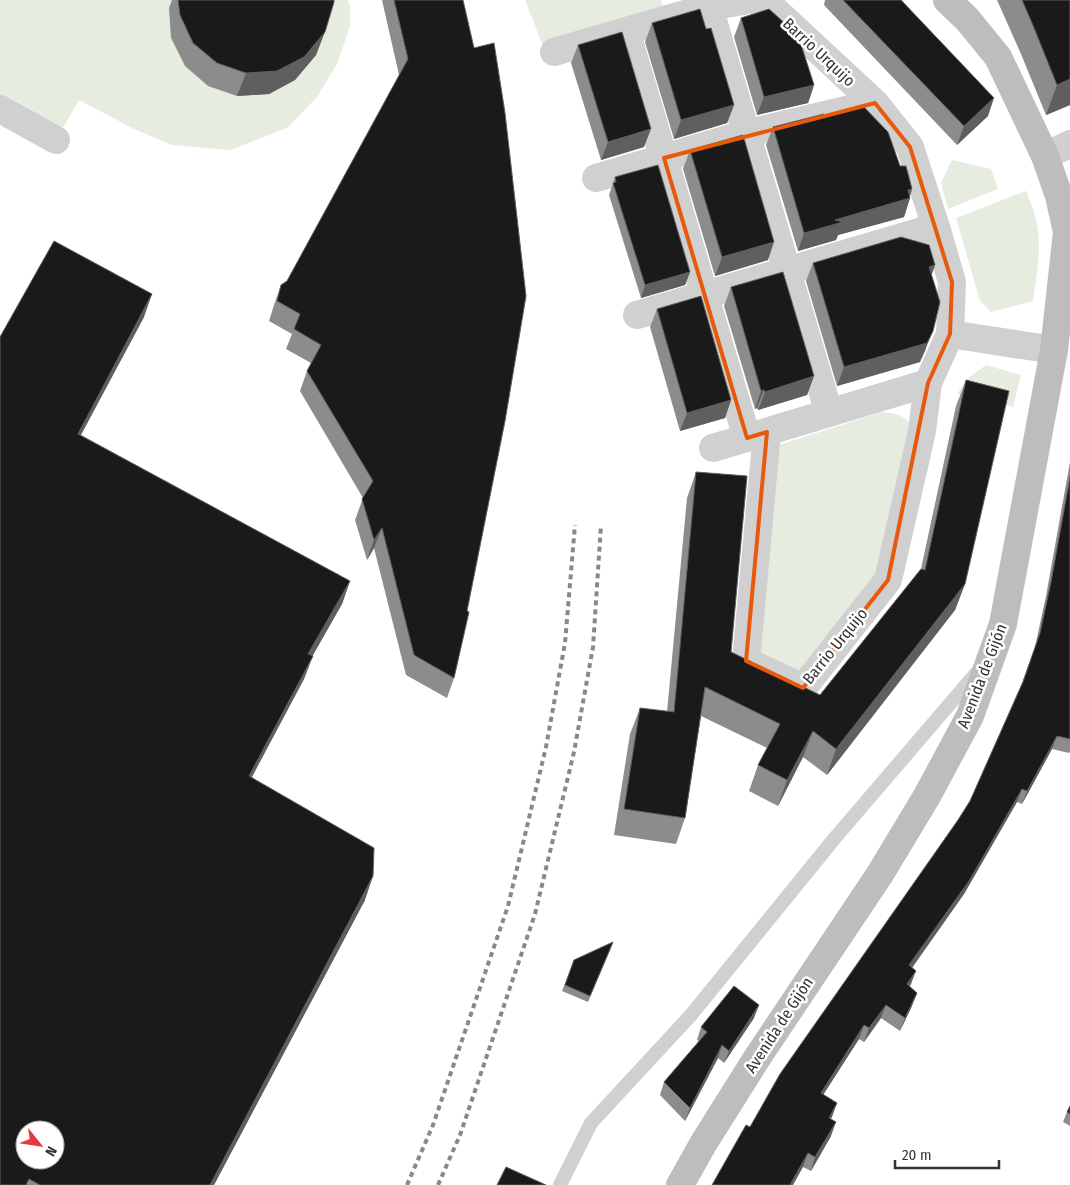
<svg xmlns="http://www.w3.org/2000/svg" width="1070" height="1185" font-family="'Fira Sans Condensed',sans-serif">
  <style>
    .green { fill: #e6ecdf }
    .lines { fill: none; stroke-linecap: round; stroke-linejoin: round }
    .lane { stroke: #d0d0d0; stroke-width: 14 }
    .street { stroke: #d0d0d0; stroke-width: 28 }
    .secondary { stroke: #bdbdbd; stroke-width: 28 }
    .rail { stroke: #888; stroke-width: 4; stroke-dasharray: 5 4; stroke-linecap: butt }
    .wall { fill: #8c8c8c }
    .shaded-wall { fill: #5f5f5f }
    .building { fill: #1a1a1a; stroke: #5f5f5f; fill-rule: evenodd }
    .marked { fill: none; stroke: #e8590c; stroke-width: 4; stroke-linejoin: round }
    .labels { text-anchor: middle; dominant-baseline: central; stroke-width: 5; stroke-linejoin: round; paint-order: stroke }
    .street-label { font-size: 16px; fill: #333; stroke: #fff }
  </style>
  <rect width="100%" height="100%" fill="#fff"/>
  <path class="green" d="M 0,0 L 172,0 L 171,38 L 185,66 L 208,86 L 269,94 L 295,80 L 316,55 L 323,0 L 348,0 L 350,7 L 350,26 L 337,64 L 317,97 L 287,128 L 230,150 L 172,145 L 134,129 L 79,100 L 56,140 L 0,109 Z
    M 525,0 L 661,0 L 663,8 L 543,46 Z
    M 952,160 L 991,169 L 998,189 L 948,209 L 941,183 Z
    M 1026,191 C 1029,199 1033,207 1035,216 C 1043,245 1037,272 1033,301 L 991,312 L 980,301 L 956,218 Z
    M 986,365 L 1021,375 L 1013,407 L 957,394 L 968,378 Z
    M 882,412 C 895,413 904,415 912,425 L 880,577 L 803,675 L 757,653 L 779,445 Z"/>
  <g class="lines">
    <path class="lane" d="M 560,1185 L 591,1123 L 691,1015 L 834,839 L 978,671"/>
    <path class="street" d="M 764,0 L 875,103 L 910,147 L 936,227 L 952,282 L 950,334 L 928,383 L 922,431 L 888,580 L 803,688 L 746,661 L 767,432
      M 709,7 L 829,413
      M 626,31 L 747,438
      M 554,52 L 709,7 L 749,0
      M 0,109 L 56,140
      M 1045,156 L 1070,144
      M 596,178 L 745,134 L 875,103
      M 637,315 L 936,227
      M 950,334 L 1054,350
      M 713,448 L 928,383"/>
    <path class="secondary" d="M 680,1185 L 703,1144 L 757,1058 L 880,874 L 927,796 L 970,716 L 1003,624 L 1054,350 L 1067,232 L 1059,196 L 1045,156 L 998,57 L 967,19 L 947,0"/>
    <path class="rail" d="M 407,1185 L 433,1125 L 508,906 L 546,747 L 565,643 L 575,525
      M 438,1185 L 460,1135 L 535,914 L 574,752 L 593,647 L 601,525"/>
  </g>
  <path class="wall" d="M 172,0 L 334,0 L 316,55 L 295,80 L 269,94 L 237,96 L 208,86 L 185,66 L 171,38 L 169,8 Z
    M 382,0 L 463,0 L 454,678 L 447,698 L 406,675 L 374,548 L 367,560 L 355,520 L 363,498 L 300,391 L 307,371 L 311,363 L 286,349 L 292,334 L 269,321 L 274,305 L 281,285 L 287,281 L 399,75 Z
    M 825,0 L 901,0 L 988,116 L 957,145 L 824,5 Z
    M 997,0 L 1070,0 L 1070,105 L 1046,115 L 1021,54 Z
    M 741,18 L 814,85 L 808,103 L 757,115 L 734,37 Z
    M 652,23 L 706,29 L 734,105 L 727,123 L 674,139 L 645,42 Z
    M 578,45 L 644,147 L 601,160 L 571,63 Z
    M 825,116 L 900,166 L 912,189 L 910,196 L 910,198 L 904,217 L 838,235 L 836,240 L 798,251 L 766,145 L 773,127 Z
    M 690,150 L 768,260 L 715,276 L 683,169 Z
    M 615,177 L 690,272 L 685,285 L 641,298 L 609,195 Z
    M 813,263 L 935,265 L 931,276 L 926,349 L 920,362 L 837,386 L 806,281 Z
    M 731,287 L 814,376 L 807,395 L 758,410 L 757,408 L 755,409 L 724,306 Z
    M 657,309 L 731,400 L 725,418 L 680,431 L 650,327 Z
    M 144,317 L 81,435 L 350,581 L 342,604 L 312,656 L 304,679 L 252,777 L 365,900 L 214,1185 L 0,1185 L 0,337 Z
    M 966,380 L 965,584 L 955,610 L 827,775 L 803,757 L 778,806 L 749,791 L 758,765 L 767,748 L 701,716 L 685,818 L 676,844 L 614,835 L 630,734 L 640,708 L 667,712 L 687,498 L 696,472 L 731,652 L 820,695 L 921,569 L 956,406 Z
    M 1070,462 L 1070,751 L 1069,753 L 1052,749 L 1022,804 L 1017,802 L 964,894 L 912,968 L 911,984 L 909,987 L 912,1006 L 900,1031 L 881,1018 L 864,1042 L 859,1039 L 823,1095 L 832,1117 L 830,1119 L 831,1136 L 811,1171 L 803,1167 L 750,1127 L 958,820 L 970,801 L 1022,683 L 1035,647 L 1046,596 Z
    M 611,948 L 588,1002 L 562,991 L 574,960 Z
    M 754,1018 L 724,1063 L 718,1058 L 685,1121 L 660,1095 L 664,1082 L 699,1041 L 697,1040 L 701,1027 Z
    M 1070,1106 L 1070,1126 L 1063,1122 L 1067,1112 Z"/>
  <path class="shaded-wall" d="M 325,32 L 316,55 L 295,80 L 269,94 L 237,96 L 246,73 Z
    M 1070,79 L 1070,105 L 1046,115 L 1057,85 Z
    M 814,85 L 808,103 L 757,115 L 764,97 Z
    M 994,98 L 988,116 L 957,145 L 964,126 Z
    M 734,105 L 727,123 L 674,139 L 681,120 Z
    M 651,129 L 644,147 L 601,160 L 608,142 Z
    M 912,189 L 909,199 L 910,198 L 904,217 L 838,235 L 836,240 L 798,251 L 804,233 L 835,220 Z
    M 774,242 L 768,260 L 715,276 L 722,257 Z
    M 935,265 L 929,283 L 929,267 Z
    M 690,272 L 685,285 L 641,298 L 645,285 Z
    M 152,294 L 144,317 L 69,457 L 78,434 Z
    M 933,331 L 920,362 L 837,386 L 844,367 Z
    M 814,376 L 807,395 L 758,410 L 765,392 Z
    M 764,390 L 757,408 L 755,409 L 761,391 Z
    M 731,400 L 725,418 L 680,431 L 687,413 Z
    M 382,528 L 374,548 L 367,560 L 374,540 Z
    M 350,581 L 342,604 L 300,678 L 308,654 Z
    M 965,584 L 955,610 L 827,775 L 836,749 Z
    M 313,656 L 304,679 L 240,799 L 249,776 Z
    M 813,731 L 803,757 L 778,806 L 787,780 Z
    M 1057,736 L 1052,749 L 1022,804 L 1027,791 Z
    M 1022,789 L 1017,802 L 964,894 L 904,979 L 909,965 Z
    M 373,876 L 365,900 L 214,1185 L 210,1185 Z
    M 916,971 L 911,984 L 902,998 L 907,984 Z
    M 917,993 L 912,1006 L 900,1031 L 905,1018 Z
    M 759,1005 L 754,1018 L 724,1063 L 729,1051 Z
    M 886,1005 L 881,1018 L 864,1042 L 869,1028 Z
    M 864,1025 L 859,1039 L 816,1106 L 821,1093 Z
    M 722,1045 L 718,1058 L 685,1121 L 690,1108 Z
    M 837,1103 L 832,1117 L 824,1132 L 829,1118 Z
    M 836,1122 L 831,1136 L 811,1171 L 815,1157 Z
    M 808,1153 L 803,1167 L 793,1185 L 790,1185 Z"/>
  <path class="building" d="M 178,0 L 334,0 L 334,2 L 325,32 L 304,57 L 277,71 L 246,73 L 217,63 L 193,43 L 180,15 Z
    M 394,0 L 463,0 L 474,48 L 494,43 L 505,113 L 526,296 L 505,421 L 467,611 L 469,612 L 454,678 L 414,655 L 382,528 L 374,540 L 362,499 L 373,481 L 307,371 L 321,345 L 294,329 L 300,314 L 277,301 L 281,285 L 287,281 L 408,59 Z
    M 843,0 L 901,0 L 994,98 L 964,126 Z
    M 1022,0 L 1070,0 L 1070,79 L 1057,85 L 1032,23 Z
    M 700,9 L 706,29 L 711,28 L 734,105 L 681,120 L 652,23 Z
    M 769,9 L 798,35 L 814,85 L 764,97 L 741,18 Z
    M 622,32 L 651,129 L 608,142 L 578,45 Z
    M 862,105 L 888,132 L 900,166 L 906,166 L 912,189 L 908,190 L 910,198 L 835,220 L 843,222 L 804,233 L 773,127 L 824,114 L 825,116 Z
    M 743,135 L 774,242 L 722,257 L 690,150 Z
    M 658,165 L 690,272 L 645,285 L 613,183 L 616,182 L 615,177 Z
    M 901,237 L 929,245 L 935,265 L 929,267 L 940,302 L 933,331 L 927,343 L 844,367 L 813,263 Z
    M 54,241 L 152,294 L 78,434 L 350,581 L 308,654 L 313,656 L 249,776 L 374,848 L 373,876 L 210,1185 L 40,1185 L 29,1179 L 26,1185 L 0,1185 L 0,337 ZM 25,1130 L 55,1130 L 55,1160 L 25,1160 Z
    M 783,272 L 814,376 L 765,392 L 764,390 L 761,391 L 731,287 Z
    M 701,296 L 731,400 L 687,413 L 657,309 Z
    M 966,380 L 1009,391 L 965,584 L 836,749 L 813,731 L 787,780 L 758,765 L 780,724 L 705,687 L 685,818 L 624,809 L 640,708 L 674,712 L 696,472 L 747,476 L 731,652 L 820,695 L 921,569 L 925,570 Z
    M 1070,477 L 1070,739 L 1057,736 L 1027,791 L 1022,789 L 969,881 L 909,965 L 916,971 L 907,984 L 917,993 L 905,1018 L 886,1005 L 869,1028 L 864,1025 L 821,1093 L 837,1103 L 829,1118 L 836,1122 L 815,1157 L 808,1153 L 790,1185 L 712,1185 L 746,1125 L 750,1127 L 780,1074 L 958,820 L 970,801 L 1023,682 L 1040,633 L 1051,582 Z
    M 613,942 L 590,996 L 565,985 L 574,960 Z
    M 734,986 L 759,1005 L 729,1051 L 722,1045 L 690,1108 L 664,1082 L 707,1032 L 701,1027 Z
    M 1070,1106 L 1070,1114 L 1067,1112 Z
    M 506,1167 L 546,1185 L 497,1185 Z"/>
  <path class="marked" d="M 875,103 L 910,147 L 952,282 L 950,334 L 928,383 L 888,580 L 803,688 L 746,661 L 767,432 L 747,438 L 664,158 Z"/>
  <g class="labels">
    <g class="street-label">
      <text transform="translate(819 52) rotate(43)">Barrio Urquijo</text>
      <text transform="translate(835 646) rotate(-51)">Barrio Urquijo</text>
      <text transform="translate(982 676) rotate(-69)">Avenida de Gijón</text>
      <text transform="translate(779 1025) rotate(-57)">Avenida de Gijón</text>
    </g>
  </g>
  <g transform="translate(40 1145) rotate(120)"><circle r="24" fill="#ffffff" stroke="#adadad"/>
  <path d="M0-4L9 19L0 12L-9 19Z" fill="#e63946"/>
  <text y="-8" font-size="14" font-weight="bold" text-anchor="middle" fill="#333333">N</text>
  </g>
  <path d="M895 1160v8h104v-8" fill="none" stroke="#333333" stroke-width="2.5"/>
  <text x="902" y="1160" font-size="15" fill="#333333" stroke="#ffffff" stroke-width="4" paint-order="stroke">20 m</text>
</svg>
